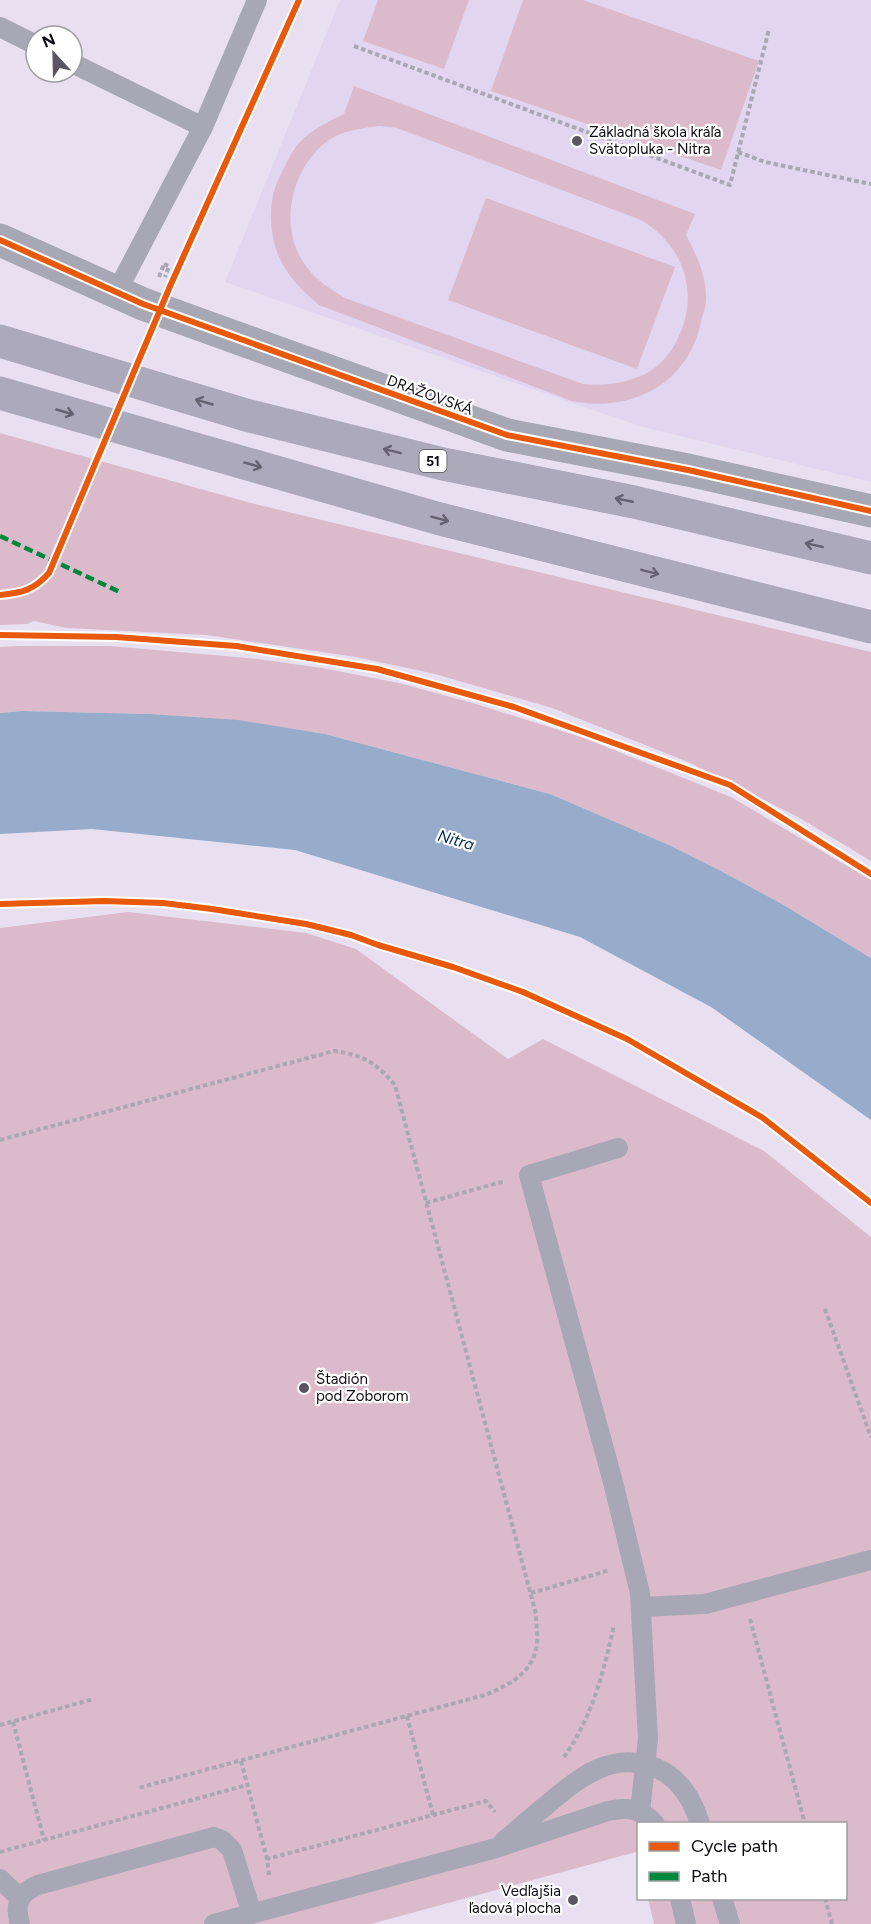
<svg xmlns="http://www.w3.org/2000/svg" width="871" height="1924" font-family="Figtree,sans-serif">
  <style>
    .built { fill: #e1d5f0 }
    .green { fill: #dbbbcb; fill-rule: evenodd }
    .water { fill: #97acca }
    .lines { fill: none; stroke-linecap: round; stroke-linejoin: round }
    .path { stroke: #a9a7b3; stroke-width: 4; stroke-dasharray: 4.5 3; stroke-linecap: butt }
    .lane { stroke: #a7a7b5; stroke-width: 20 }
    .street { stroke: #a7a7b5; stroke-width: 33 }
    .primary { stroke: #aca9ba; stroke-width: 33 }
    .quiet { stroke: #00873e; stroke-width: 4.5; stroke-dasharray: 9 4.5; stroke-linecap: butt }
    .cycleway-casing { stroke: #fff; stroke-width: 10 }
    .cycleway { stroke: #e8590c; stroke-width: 6 }
    .oneway { stroke: #65616f }
    .poi-dot { fill: #5a5561; stroke: #fff; stroke-width: 2 }
    .labels { text-anchor: middle; dominant-baseline: central; stroke-width: 4.5; stroke-linejoin: round; paint-order: stroke }
    .shield { fill: #fff; stroke: #56545a; stroke-width: 1.5 }
    .shield-label { font-size: 14px; font-weight: bold; fill: #0e0a14 }
    .poi-label { font-size: 15px; fill: #0e0a14; stroke: #fff; text-anchor: start }
    .street-label { font-size: 15px; fill: #0e0a14; stroke: #fff }
    .water-label { font-size: 16px; font-style: italic; fill: #022b4d; stroke: #fff }
  </style>
  <rect width="100%" height="100%" fill="#e8e0f1"/>
  <path class="built" d="M 340,0 L 871,0 L 871,482 L 639,426 L 225,282 Z"/>
  <path class="green" d="M 378,0 L 469,0 L 444,69 L 363,41 Z
    M 523,0 L 583,0 L 759,61 L 721,170 L 491,91 Z
    M 354,86 L 695,214 L 686,235 C 696,254 705,272 706,295 C 707,304 703,314 701,322 C 688,384 632,413 572,401 L 319,305 C 306,294 294,283 285,268 C 271,246 267,214 275,188 C 277,181 281,174 284,168 C 289,158 293,149 301,141 C 313,129 329,121 344,114 ZM 379,126 L 397,128 L 641,220 C 686,247 701,297 675,344 C 667,358 654,372 638,377 C 619,384 603,386 583,384 L 345,298 C 330,289 316,280 306,266 C 276,227 292,161 334,137 C 348,130 364,128 379,126 Z
    M 486,198 L 675,267 L 637,369 L 448,300 Z
    M 0,433 L 251,503 L 871,652 L 871,861 L 798,817 L 688,762 L 552,708 L 435,674 L 356,657 L 206,635 L 66,628 L 34,621 L 27,624 L 0,625 Z
    M 17,646 L 110,646 L 258,659 L 322,668 L 399,683 L 476,704 L 584,738 L 731,797 L 871,880 L 871,958 L 782,904 L 721,871 L 669,845 L 550,794 L 325,734 L 238,721 L 150,714 L 22,711 L 0,713 L 0,647 Z
    M 128,912 L 306,933 L 356,949 L 508,1059 L 543,1039 L 764,1151 L 871,1237 L 871,1924 L 654,1924 L 648,1899 L 846,1898 L 846,1824 L 638,1824 L 638,1862 L 636,1852 L 371,1924 L 0,1924 L 0,928 Z"/>
  <path class="water" d="M 22,711 L 150,714 L 238,720 L 325,734 L 550,794 L 669,845 L 721,871 L 782,904 L 871,958 L 871,1120 L 711,1007 L 580,937 L 295,850 L 92,829 L 0,834 L 0,713 Z"/>
  <g class="lines">
    <path class="path" d="M 354,46 L 730,185 L 769,29
      M 738,152 L 765,162 L 871,184
      M 164,264 L 169,266 L 165,277
      M 159,277 L 164,264
      M 172,281 L 299,0
      M 0,595 C 22,593 34,590 49,573 L 99,453
      M 0,1140 L 334,1051 C 363,1055 375,1062 395,1085 L 536,1614 C 536,1624 538,1634 537,1643 C 534,1673 509,1685 485,1695 L 138,1788
      M 426,1203 L 505,1181
      M 825,1309 L 871,1437
      M 531,1593 L 610,1570
      M 750,1619 L 805,1824
      M 407,1716 L 433,1815
      M 13,1722 L 44,1840
      M 0,1725 L 93,1699
      M 564,1757 C 592,1718 604,1671 614,1625
      M 241,1761 L 267,1859
      M 0,1852 L 247,1785
      M 269,1875 L 267,1859 L 486,1801 L 495,1812
      M 825,1898 L 832,1924"/>
    <path class="lane" d="M 0,27 L 36,45
      M 72,63 L 203,127 L 116,293
      M 203,127 L 257,0
      M 618,1148 L 529,1175 L 613,1482 L 640,1593 L 648,1739 L 640,1811
      M 641,1607 L 705,1604 L 871,1560
      M 503,1842 C 518,1829 533,1816 549,1803 C 580,1777 613,1750 656,1768 C 679,1777 693,1800 700,1824
      M 0,1879 L 19,1897
      M 680,1898 L 686,1924
      M 722,1898 L 730,1924
      M 20,1924 C 14,1904 19,1893 38,1885 L 214,1837 L 222,1840 L 232,1850 L 252,1914
      M 214,1924 L 496,1848 L 608,1811 C 628,1807 641,1808 655,1824"/>
    <path class="street" d="M 0,240 L 143,304 L 507,435 L 688,470 L 871,511"/>
    <path class="primary" d="M 0,341 L 246,415 L 443,464 L 634,502 L 871,558
      M 0,393 L 440,519 L 871,627"/>
    <path class="quiet" d="M 0,536 L 120,592"/>
    <g class="cycleway-casing">
      <path id="cycleway" d="M 0,240 L 143,304 L 507,435 L 688,470 L 871,511
        M 0,595 C 22,593 34,590 49,573 L 171,284 L 299,0
        M 0,635 L 116,637 L 236,646 L 377,669 L 514,707 L 730,785 L 871,874
        M 0,904 L 104,901 L 163,903 L 212,909 L 306,924 L 351,935 L 378,945 L 453,967 L 523,992 L 627,1039 L 763,1118 L 871,1203"/>
    </g>
    <use href="#cycleway" class="cycleway"/>
  </g>
  <defs><path id="oneway-shaft" d="M-6 0H5M1.5-3L5.5 0L1.5 3" fill="none" stroke-width="1.6" stroke-linecap="round" stroke-linejoin="round" transform="scale(1.5)"/></defs>
  <g class="oneway">
    <use href="#oneway-shaft" transform="translate(204 402) rotate(-164)"/>
    <use href="#oneway-shaft" transform="translate(65 412) rotate(16)"/>
    <use href="#oneway-shaft" transform="translate(392 451) rotate(-166)"/>
    <use href="#oneway-shaft" transform="translate(253 465) rotate(16)"/>
    <use href="#oneway-shaft" transform="translate(624 500) rotate(-169)"/>
    <use href="#oneway-shaft" transform="translate(440 519) rotate(15)"/>
    <use href="#oneway-shaft" transform="translate(814 545) rotate(-167)"/>
    <use href="#oneway-shaft" transform="translate(650 572) rotate(14)"/>
  </g>
  <g class="poi-dot">
    <circle cx="577" cy="141" r="6"/>
    <circle cx="304" cy="1388" r="6"/>
    <circle cx="573" cy="1900" r="6"/>
  </g>
  <g class="labels">
    <rect class="shield" x="419.5" y="450" width="27" height="22" rx="4.5"/>
    <g class="shield-label">
      <text x="433" y="461">51</text>
    </g>
    <g class="poi-label">
      <text x="589" y="132">Základná škola kráľa<tspan x="589" dy="17">Svätopluka - Nitra</tspan></text>
      <text x="316" y="1379">Štadión<tspan x="316" dy="17">pod Zoborom</tspan></text>
      <text x="561" y="1891" text-anchor="end">Vedľajšia<tspan x="561" dy="17">ľadová plocha</tspan></text>
    </g>
    <g class="street-label">
      <text transform="translate(430 395) rotate(20)">DRAŽOVSKÁ</text>
    </g>
    <g class="water-label">
      <text transform="translate(456 840) rotate(16)">Nitra</text>
    </g>
  </g>
  <rect x="637" y="1822" width="210" height="78" fill="#ffffff" stroke="#9f9da1" stroke-width="1.5"/>
  <rect x="649" y="1842" width="30" height="9" fill="#e8590c" stroke="#9f9da1" stroke-width="1.5"/>
  <text x="691" y="1852" font-size="18" fill="#0e0a14">Cycle path</text>
  <rect x="649" y="1872" width="30" height="9" fill="#00873e" stroke="#9f9da1" stroke-width="1.5"/>
  <text x="691" y="1882" font-size="18" fill="#0e0a14">Path</text>
  <g transform="translate(54 54) rotate(338)"><circle r="28" fill="#ffffff" stroke="#9f9da1" stroke-width="1.5"/>
  <path d="M0-4.5L10 22L0 15L-10 22Z" fill="#5a5561"/>
  <text y="-9" font-size="16" font-weight="bold" text-anchor="middle" fill="#0e0a14">N</text>
  </g>
</svg>
